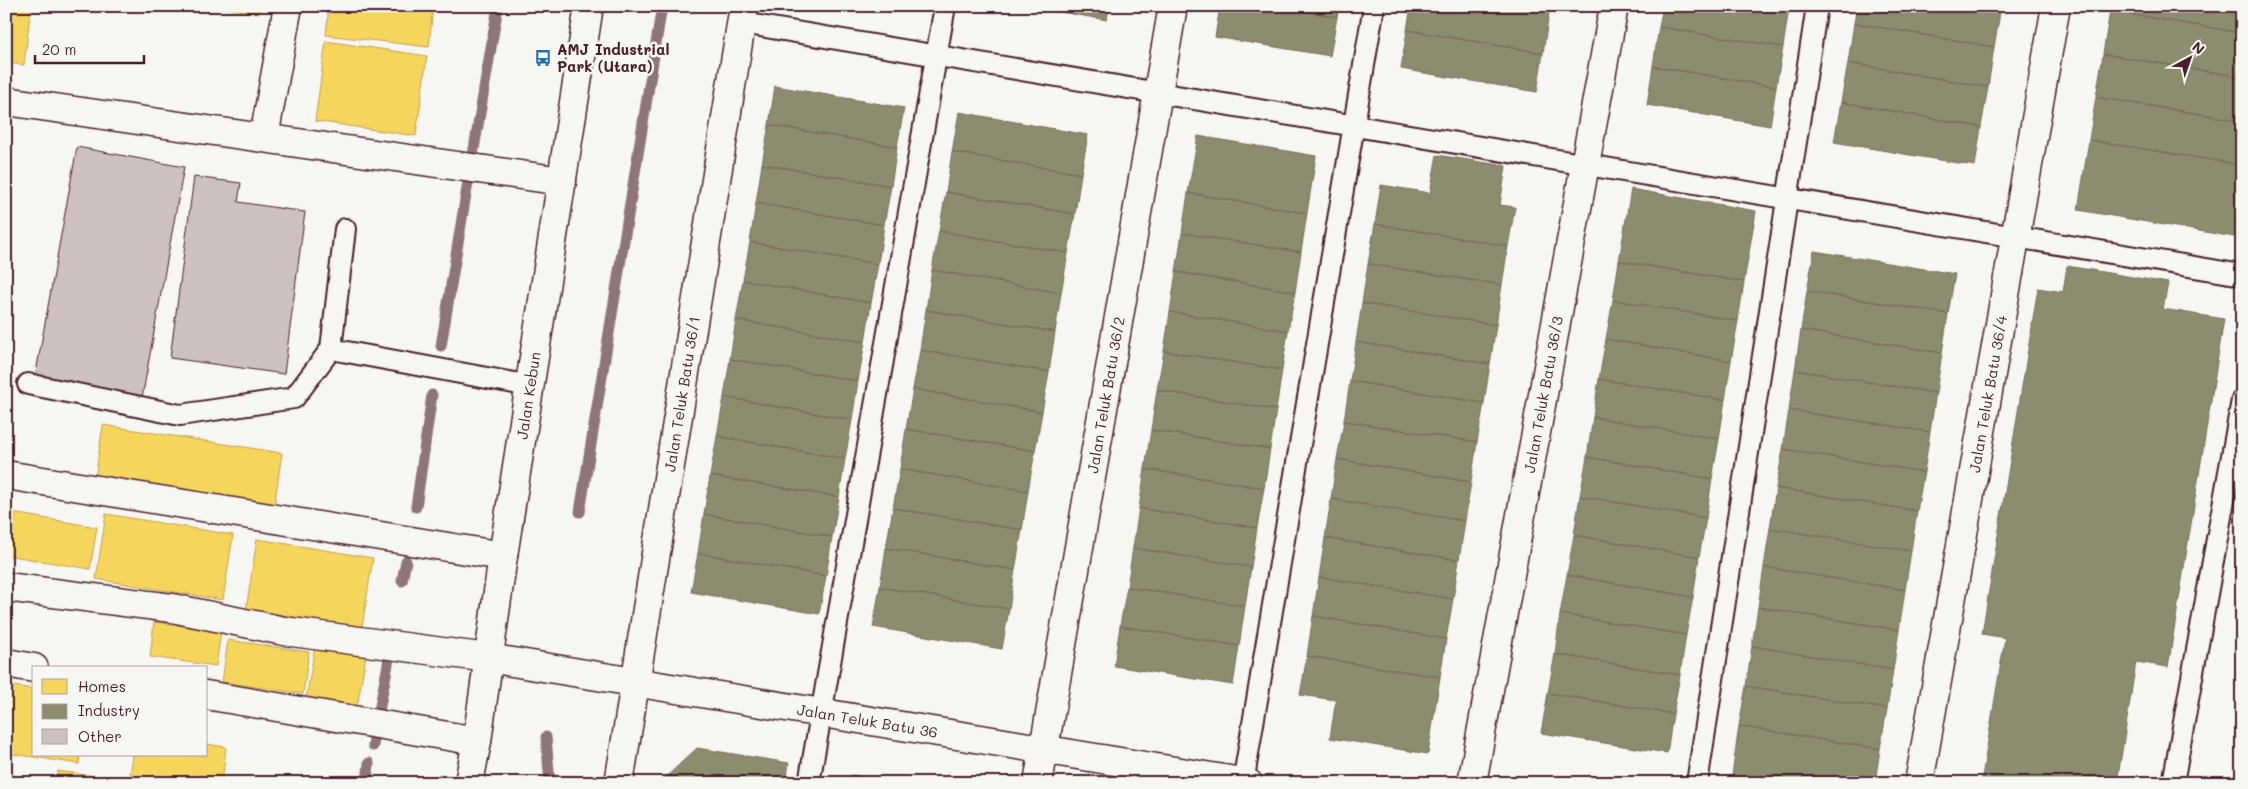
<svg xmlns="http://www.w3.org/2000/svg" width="2248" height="789" font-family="Mali,sans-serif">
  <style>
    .homes { fill: #f6d55c; stroke: #c29e4d }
    .industry { fill: #8c8c6e; stroke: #786b5a }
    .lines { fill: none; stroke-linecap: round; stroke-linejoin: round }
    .stream { stroke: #8e747a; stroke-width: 11 }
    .building { fill: #ccc1c0; stroke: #4a1f2b }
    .service-casing { stroke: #4a1f2b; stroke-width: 24 }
    .minor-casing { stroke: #4a1f2b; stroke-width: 31 }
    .secondary-casing { stroke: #4a1f2b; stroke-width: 31 }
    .service { stroke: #f6f6f2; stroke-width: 20 }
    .minor { stroke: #f6f6f2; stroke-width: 28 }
    .secondary { stroke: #f6f6f2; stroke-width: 28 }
    .labels { text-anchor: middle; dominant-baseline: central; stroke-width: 5; stroke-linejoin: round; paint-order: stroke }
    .poi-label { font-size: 15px; font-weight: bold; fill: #4a1f2b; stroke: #f6f6f2; text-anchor: start }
    .street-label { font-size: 15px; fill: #4a1f2b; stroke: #f6f6f2 }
  </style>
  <rect width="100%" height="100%" fill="#f6f6f2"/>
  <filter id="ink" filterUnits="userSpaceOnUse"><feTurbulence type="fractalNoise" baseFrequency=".02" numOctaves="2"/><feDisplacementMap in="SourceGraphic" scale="10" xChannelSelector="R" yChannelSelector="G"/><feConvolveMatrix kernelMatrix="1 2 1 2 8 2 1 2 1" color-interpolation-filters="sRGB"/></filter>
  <g filter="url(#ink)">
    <path class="homes" d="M 6,6 L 31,6 L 24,65 L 6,63 Z
      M 210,6 L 260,6 L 259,13 Z
      M 329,6 L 433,6 L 429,47 L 326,35 Z
      M 326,41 L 427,56 L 416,136 L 315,121 Z
      M 103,425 L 282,453 L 273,514 L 94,485 Z
      M 6,512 L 97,527 L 90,569 L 6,555 Z
      M 106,514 L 233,535 L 223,600 L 96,579 Z
      M 257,539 L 373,558 L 362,627 L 246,610 Z
      M 154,622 L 221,631 L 216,666 L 150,657 Z
      M 228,640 L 309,652 L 303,694 L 222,682 Z
      M 315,646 L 366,655 L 357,707 L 306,699 Z
      M 6,685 L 34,689 L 34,755 L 80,755 L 79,764 L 6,753 Z
      M 206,744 L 226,747 L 222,783 L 184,783 L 130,776 L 133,755 L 206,755 Z
      M 58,771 L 143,783 L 57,783 Z"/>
    <path class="industry" d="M 1026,6 L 1109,6 L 1107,20 Z
      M 1220,6 L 1274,6 L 1337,17 L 1330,56 L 1215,37 Z
      M 1274,6 L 1339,6 L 1337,17 Z
      M 1411,6 L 1506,6 L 1549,13 L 1543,53 L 1407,30 Z
      M 1506,6 L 1550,6 L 1549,13 Z
      M 1663,6 L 1776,6 L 1789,8 L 1783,47 L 1659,27 Z
      M 1857,6 L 1994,6 L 2001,7 L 1994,47 L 1854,23 Z
      M 2110,6 L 2242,6 L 2242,33 L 2110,11 Z
      M 2110,11 L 2242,33 L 2242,77 L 2103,54 Z
      M 1854,23 L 1994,47 L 1988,87 L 1848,63 Z
      M 1659,27 L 1783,47 L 1776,87 L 1653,66 Z
      M 1407,30 L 1543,53 L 1537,92 L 1401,69 Z
      M 2103,54 L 2242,77 L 2242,121 L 2096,97 Z
      M 1848,63 L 1988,87 L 1981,127 L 1841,102 Z
      M 1653,66 L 1776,87 L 1770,126 L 1647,105 Z
      M 775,86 L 904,108 L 897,147 L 769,125 Z
      M 2096,97 L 2242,121 L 2242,165 L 2089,140 Z
      M 1841,102 L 1981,127 L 1975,166 L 1834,142 Z
      M 959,112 L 1088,135 L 1081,174 L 952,152 Z
      M 769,125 L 897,147 L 891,186 L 762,164 Z
      M 1198,136 L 1316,156 L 1307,213 L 1188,193 Z
      M 2089,140 L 2242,165 L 2242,193 L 2234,237 L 2078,210 Z
      M 952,152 L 1081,174 L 1075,214 L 946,192 Z
      M 1437,155 L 1506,166 L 1500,205 L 1515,207 L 1508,246 L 1375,224 L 1381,185 L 1430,193 Z
      M 762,164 L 891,186 L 884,225 L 756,203 Z
      M 1631,189 L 1756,211 L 1744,282 L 1619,261 Z
      M 946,192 L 1075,214 L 1068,253 L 939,231 Z
      M 1188,193 L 1307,213 L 1301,252 L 1182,233 Z
      M 756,203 L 884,225 L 878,264 L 750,242 Z
      M 1375,224 L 1508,246 L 1502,285 L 1368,264 Z
      M 939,231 L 1068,253 L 1061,293 L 932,270 Z
      M 1182,233 L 1301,252 L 1295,292 L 1176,272 Z
      M 750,242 L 878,264 L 871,303 L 743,280 Z
      M 1814,251 L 1955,274 L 1948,314 L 1807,291 Z
      M 1619,261 L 1744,282 L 1738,321 L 1613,300 Z
      M 1368,264 L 1502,285 L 1496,325 L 1362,303 Z
      M 2067,266 L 2168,283 L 2163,309 L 2224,319 L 2168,667 L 2136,662 L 2117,783 L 1981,783 L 2005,638 L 1982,634 L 2038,288 L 2063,292 Z
      M 932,270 L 1061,293 L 1055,332 L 926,310 Z
      M 1176,272 L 1295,292 L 1288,331 L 1170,312 Z
      M 743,280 L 871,303 L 865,342 L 736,320 Z
      M 1807,291 L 1948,314 L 1942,353 L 1801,330 Z
      M 1613,300 L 1738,321 L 1731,361 L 1606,339 Z
      M 1362,303 L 1496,325 L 1490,364 L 1356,342 Z
      M 926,310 L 1055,332 L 1049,372 L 920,350 Z
      M 1170,312 L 1288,331 L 1282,370 L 1164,351 Z
      M 736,320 L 865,342 L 858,381 L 730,359 Z
      M 1801,330 L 1942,353 L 1936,393 L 1795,370 Z
      M 1606,339 L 1731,361 L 1725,400 L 1599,379 Z
      M 1356,342 L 1490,364 L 1484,403 L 1350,381 Z
      M 920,350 L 1049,372 L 1042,412 L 913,389 Z
      M 1164,351 L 1282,370 L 1276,410 L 1157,390 Z
      M 730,359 L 858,381 L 852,420 L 724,397 Z
      M 1795,370 L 1936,393 L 1930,432 L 1789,410 Z
      M 1599,379 L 1725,400 L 1719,439 L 1593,417 Z
      M 1350,381 L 1484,403 L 1477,442 L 1344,421 Z
      M 913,389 L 1042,412 L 1035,451 L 906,429 Z
      M 1157,390 L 1276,410 L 1270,449 L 1151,430 Z
      M 724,397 L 852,420 L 845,459 L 717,436 Z
      M 1789,410 L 1930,432 L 1924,472 L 1783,449 Z
      M 1593,417 L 1719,439 L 1712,479 L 1587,457 Z
      M 1344,421 L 1477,442 L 1471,482 L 1337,459 Z
      M 906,429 L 1035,451 L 1028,491 L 900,469 Z
      M 1151,430 L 1270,449 L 1264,488 L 1145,469 Z
      M 717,436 L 845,459 L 839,497 L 710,476 Z
      M 1783,449 L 1924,472 L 1917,511 L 1776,488 Z
      M 1587,457 L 1712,479 L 1706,518 L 1580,496 Z
      M 1337,459 L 1471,482 L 1465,521 L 1331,499 Z
      M 900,469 L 1028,491 L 1022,530 L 893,508 Z
      M 1145,469 L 1264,488 L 1257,528 L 1139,508 Z
      M 710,476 L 839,497 L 832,537 L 704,514 Z
      M 1776,488 L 1917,511 L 1911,551 L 1770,528 Z
      M 1580,496 L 1706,518 L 1699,557 L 1574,535 Z
      M 1331,499 L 1465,521 L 1459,560 L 1325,538 Z
      M 893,508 L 1022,530 L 1015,570 L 886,548 Z
      M 1139,508 L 1257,528 L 1251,567 L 1133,548 Z
      M 704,514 L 832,537 L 826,576 L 698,553 Z
      M 1770,528 L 1911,551 L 1905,590 L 1764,567 Z
      M 1574,535 L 1699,557 L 1693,597 L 1567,575 Z
      M 1325,538 L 1459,560 L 1453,599 L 1319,577 Z
      M 886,548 L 1015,570 L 1009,609 L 880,587 Z
      M 1133,548 L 1251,567 L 1245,606 L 1127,587 Z
      M 698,553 L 826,576 L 819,614 L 691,592 Z
      M 1764,567 L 1905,590 L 1899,630 L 1758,607 Z
      M 1567,575 L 1693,597 L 1686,635 L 1560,614 Z
      M 1319,577 L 1453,599 L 1446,639 L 1313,616 Z
      M 880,587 L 1009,609 L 1002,649 L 873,627 Z
      M 1127,587 L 1245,606 L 1239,646 L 1120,626 Z
      M 1758,607 L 1899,630 L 1893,670 L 1752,646 Z
      M 1560,614 L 1686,635 L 1680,675 L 1555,654 Z
      M 1313,616 L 1446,639 L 1440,677 L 1307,656 Z
      M 1120,626 L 1239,646 L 1233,685 L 1114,666 Z
      M 1752,646 L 1893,670 L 1887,709 L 1746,686 Z
      M 1555,654 L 1680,675 L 1673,714 L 1548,693 Z
      M 1307,656 L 1440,677 L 1428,754 L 1330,738 L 1336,700 L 1300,695 Z
      M 1746,686 L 1887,709 L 1880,749 L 1739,726 Z
      M 1548,693 L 1673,714 L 1667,753 L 1541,733 Z
      M 1739,726 L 1880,749 L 1875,783 L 1731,783 Z
      M 697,748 L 789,763 L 786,783 L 665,783 L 665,778 Z
      M 851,775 L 897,783 L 850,783 Z"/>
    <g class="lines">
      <path class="stream" d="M 473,155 L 498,6
        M 441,346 L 469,176
        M 416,507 L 432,395
        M 580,512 L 662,6
        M 402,581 L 406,561
        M 379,711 L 389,659
        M 546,737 L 550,783
        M 373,746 L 375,732
        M 367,783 L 369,763"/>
    </g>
    <path class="building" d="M 77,147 L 184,167 L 142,398 L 35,378 Z
      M 194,177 L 241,183 L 238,202 L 305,212 L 284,374 L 170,358 Z"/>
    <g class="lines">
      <g class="service-casing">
        <path id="service" d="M 742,23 L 2242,275
          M 345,229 L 331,349 L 530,386
          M 28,384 L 180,415 L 294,398 L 331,349
          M 809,783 L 945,6
          M 1243,783 L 1374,6
          M 1697,783 L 1817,6
          M 2173,783 L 2242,400"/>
      </g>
      <g class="minor-casing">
        <g id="minor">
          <path d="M 6,101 L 562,181"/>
          <path d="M 264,137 L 288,6"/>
          <path d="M 6,475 L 503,556"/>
          <path id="s1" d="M 6,587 L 172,608 L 284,631 L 488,658 L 1248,783"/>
          <path d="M 6,663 L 34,668"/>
          <path d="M 206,695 L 477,741"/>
          <path id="s2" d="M 619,783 L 744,6"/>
          <path id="s3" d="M 1038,783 L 1173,6"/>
          <path id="s4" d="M 1472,783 L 1614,6"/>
          <path id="s5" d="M 1919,783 L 2056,6"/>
        </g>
      </g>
      <g class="secondary-casing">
        <g id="secondary">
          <path id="s6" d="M 469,783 L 477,741 L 503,556 L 589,6"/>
        </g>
      </g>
      <use href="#service" class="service"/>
      <use href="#minor" class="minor"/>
      <use href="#secondary" class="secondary"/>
    </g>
  </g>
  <defs>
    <g id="bus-bare" transform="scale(1.35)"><path d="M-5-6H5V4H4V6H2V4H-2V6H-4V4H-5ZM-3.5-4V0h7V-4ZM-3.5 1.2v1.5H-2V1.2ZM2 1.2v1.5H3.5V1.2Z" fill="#1f6fb2" stroke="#f6f6f2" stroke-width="2.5" paint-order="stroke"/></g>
  </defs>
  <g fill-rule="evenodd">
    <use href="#bus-bare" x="543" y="58"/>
  </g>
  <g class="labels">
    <g class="poi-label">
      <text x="557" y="49">AMJ Industrial<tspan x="557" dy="17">Park (Utara)</tspan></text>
    </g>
    <g class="street-label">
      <text stroke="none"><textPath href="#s6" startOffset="392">Jalan Kebun</textPath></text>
      <text stroke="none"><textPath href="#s3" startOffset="394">Jalan Teluk Batu 36/2</textPath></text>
      <text stroke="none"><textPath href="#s5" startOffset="395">Jalan Teluk Batu 36/4</textPath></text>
      <text stroke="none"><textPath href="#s2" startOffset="394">Jalan Teluk Batu 36/1</textPath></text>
      <text stroke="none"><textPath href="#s4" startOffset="395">Jalan Teluk Batu 36/3</textPath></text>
      <text stroke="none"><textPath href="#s1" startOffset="872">Jalan Teluk Batu 36</textPath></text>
    </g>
  </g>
  <rect width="2248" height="789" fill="none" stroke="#f6f6f2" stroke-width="25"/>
  <rect x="12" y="12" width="2223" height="764" fill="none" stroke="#4a1f2b" stroke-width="2" filter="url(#ink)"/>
  <rect x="32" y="666" width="175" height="90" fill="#f6f6f2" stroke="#b1a0a2"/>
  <rect x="42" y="679" width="25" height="15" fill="#f6d55c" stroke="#b1a0a2"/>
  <text x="78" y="692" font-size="15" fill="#4a1f2b">Homes</text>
  <rect x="42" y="704" width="25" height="15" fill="#8c8c6e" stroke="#b1a0a2"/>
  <text x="78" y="716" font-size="15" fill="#4a1f2b">Industry</text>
  <rect x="42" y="729" width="25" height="15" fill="#ccc1c0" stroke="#b1a0a2"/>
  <text x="78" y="742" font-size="15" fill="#4a1f2b">Other</text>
  <g transform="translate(2190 58) rotate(40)" stroke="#f6f6f2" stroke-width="4" paint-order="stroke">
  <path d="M0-4L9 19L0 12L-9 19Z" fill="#4a1f2b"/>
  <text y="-8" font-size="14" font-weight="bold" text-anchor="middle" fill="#4a1f2b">N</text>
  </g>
  <path d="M35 55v8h109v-8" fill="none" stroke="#4a1f2b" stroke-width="2.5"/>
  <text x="42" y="55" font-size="15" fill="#4a1f2b" stroke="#f6f6f2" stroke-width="4" paint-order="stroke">20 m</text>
</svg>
